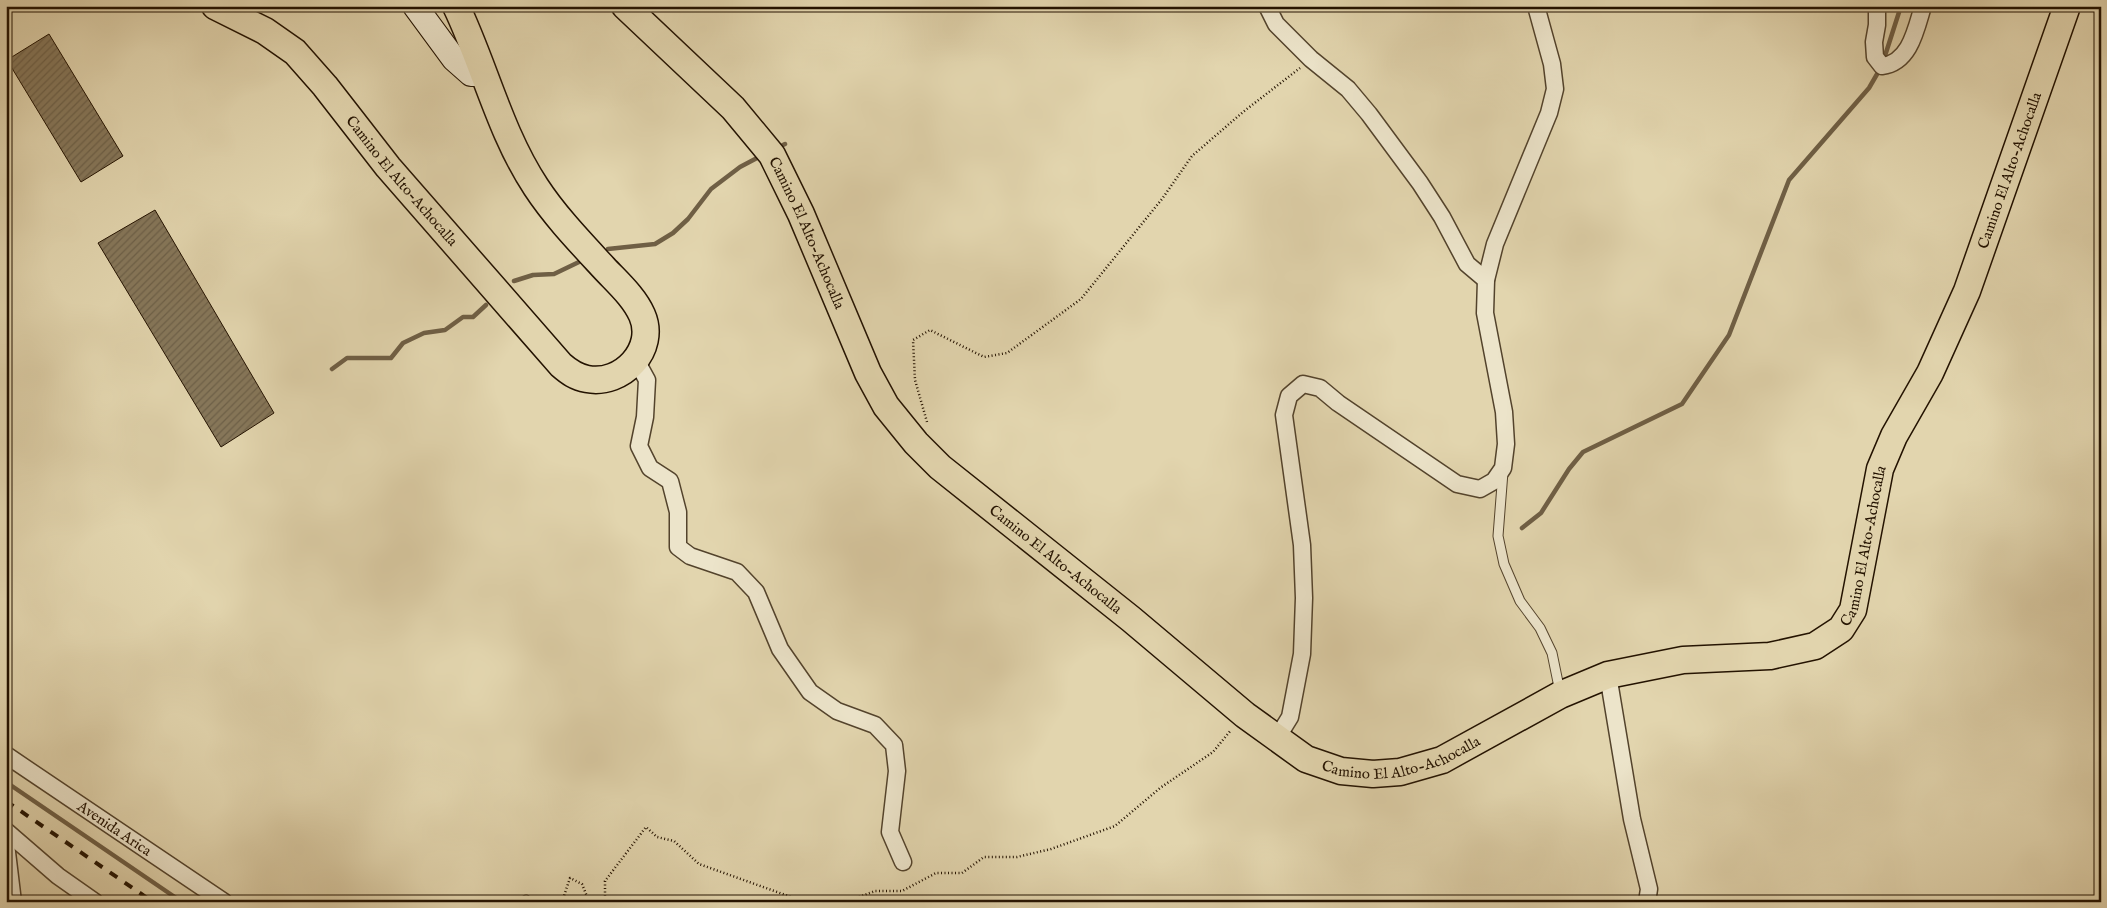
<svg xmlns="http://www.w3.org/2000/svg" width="2107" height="908" font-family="'IM FELL English',serif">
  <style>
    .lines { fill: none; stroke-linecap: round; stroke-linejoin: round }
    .stream { stroke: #6f5f45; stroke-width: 4.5 }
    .building { fill: url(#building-hatch); stroke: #231200 }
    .service-casing { stroke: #53432c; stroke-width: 11 }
    .minor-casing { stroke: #53432c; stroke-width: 19 }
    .secondary-casing { stroke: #231200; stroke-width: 26 }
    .primary-casing { stroke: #231200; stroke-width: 29 }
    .path { stroke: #231200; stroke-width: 2.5; stroke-dasharray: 1 2.5; stroke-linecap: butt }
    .service { stroke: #ece4ca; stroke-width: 9 }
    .minor { stroke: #ece4ca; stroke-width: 16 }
    .secondary { stroke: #ece4ca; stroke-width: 24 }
    .primary { stroke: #e2d5ae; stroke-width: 26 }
    .rail { stroke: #231200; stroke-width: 4; stroke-dasharray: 9 9; stroke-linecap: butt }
    .labels { text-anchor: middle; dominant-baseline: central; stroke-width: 5; stroke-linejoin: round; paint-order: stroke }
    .street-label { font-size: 15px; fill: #231200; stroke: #ece4ca }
  </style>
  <defs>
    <pattern id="building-hatch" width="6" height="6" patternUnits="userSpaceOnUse" patternTransform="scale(1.25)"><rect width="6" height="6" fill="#86775a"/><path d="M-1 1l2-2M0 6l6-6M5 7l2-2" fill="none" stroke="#6d6048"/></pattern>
  </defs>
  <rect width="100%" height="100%" fill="#e2d5ae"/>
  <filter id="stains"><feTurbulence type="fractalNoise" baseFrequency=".004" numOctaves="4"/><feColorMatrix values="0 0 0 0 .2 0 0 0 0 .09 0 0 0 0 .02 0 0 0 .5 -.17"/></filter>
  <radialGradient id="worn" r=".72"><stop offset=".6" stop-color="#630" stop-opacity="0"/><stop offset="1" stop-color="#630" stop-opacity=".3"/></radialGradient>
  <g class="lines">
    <path class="stream" d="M 1883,62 L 1901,6
      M 783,145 L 785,144
      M 608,249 L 655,244 L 673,233 L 688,219 L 711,189 L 740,167 L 757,158
      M 514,281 L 533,275 L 554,274 L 579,262
      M 332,369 L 347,358 L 391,358 L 403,343 L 424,333 L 445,330 L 463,317 L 473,317 L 486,305
      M 1522,528 L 1541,513 L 1569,469 L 1583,452 L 1682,404 L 1729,335 L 1789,180 L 1869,88 L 1880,69
      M 6,782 L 182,902"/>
  </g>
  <path class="building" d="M 49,34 L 123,156 L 81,182 L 7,60 Z
    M 155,210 L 274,413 L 221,447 L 98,243 Z"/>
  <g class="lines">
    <g class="service-casing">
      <path id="service" d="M 1503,472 L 1498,536 L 1504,564 L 1520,601 L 1540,628 L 1552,653 L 1560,692
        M 523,902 L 526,900"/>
    </g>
    <g class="minor-casing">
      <g id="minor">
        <path d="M 1267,6 L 1276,24 L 1311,59 L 1348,89 L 1369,114 L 1420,183 L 1442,217 L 1467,264 L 1486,280"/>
        <path d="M 1877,6 L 1877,25 L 1874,42 L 1875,57 L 1882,66 C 1910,63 1916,29 1923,6"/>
        <path d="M 636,360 L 647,380 L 645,417 L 639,446 L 650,468 L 670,481 L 678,512 L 678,547 L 690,556 L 737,572 L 756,592 L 780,649 L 810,692 L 837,711 L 875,725 L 894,745 L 897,771 L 890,832 L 903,862"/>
        <path d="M 1608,675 L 1632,819 L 1649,889 L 1647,902"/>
        <path d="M 1277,738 L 1290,717 L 1302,654 L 1304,598 L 1302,545 L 1284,415 L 1289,396 L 1303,384 L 1320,388 L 1338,403 L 1457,484 L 1480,489 L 1494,481 L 1503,468 L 1506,444 L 1504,412 L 1485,313 L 1486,280 L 1495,244 L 1549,113 L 1555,89 L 1552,64 L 1536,6"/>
        <path id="s1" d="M 6,755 L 224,902"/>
        <path d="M 6,831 L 58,876 L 95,902"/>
        <path d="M 6,844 L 13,902"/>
      </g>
    </g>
    <g class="secondary-casing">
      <path id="secondary" d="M 415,6 L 454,59 L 471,74 L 482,74"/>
    </g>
    <g class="primary-casing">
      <g id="primary">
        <path id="s2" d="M 215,6 L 265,31 L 295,52 L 325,86 L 388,167 L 561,365 C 569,372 576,377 587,379 C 622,386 657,349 642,315 C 634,297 618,283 604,268 C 580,242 555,216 536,187 C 500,133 484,64 456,6"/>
        <path id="s3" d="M 625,6 L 733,108 L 772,155 L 801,214 L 868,373 L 886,406 L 916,443 L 940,467 L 1131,619 L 1245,715 L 1306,759 L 1341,771 L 1373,774 L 1400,772 L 1442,760 L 1560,695 L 1608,675 L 1683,660 L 1770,656 L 1815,646 L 1841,629 L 1853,610 L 1880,469 L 1894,436 L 1930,373 L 1967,291 L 2067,6"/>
      </g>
    </g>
    <path class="path" d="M 927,422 L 915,380 L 913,340 L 930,330 L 984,357 L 1007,353 L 1081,299 L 1162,199 L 1192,156 L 1243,112 L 1300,68
      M 562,902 L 570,878 L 582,884 L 588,899 L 605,901 L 605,881 L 646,827 L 657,837 L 674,841 L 699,864 L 805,902
      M 846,902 L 875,891 L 902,891 L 936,873 L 962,873 L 984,857 L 1017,857 L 1051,849 L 1115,826 L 1160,788 L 1213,752 L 1231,730"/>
    <use href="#service" class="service"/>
    <use href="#minor" class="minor"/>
    <use href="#secondary" class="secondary"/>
    <use href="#primary" class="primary"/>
    <path class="rail" d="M 6,801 L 153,902"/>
  </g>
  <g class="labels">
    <g class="street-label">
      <text stroke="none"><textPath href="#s3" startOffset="2095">Camino El Alto-Achocalla</textPath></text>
      <text stroke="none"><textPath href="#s2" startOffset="260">Camino El Alto-Achocalla</textPath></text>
      <text stroke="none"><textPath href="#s3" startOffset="295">Camino El Alto-Achocalla</textPath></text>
      <text stroke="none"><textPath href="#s3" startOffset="1690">Camino El Alto-Achocalla</textPath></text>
      <text stroke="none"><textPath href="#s3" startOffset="715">Camino El Alto-Achocalla</textPath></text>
      <text stroke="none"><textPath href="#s3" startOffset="1135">Camino El Alto-Achocalla</textPath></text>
      <text stroke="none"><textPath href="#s1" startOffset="131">Avenida Arica</textPath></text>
    </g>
  </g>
  <rect width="2107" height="908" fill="none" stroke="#e2d5ae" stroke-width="25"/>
  <rect x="8" y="8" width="2092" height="893" fill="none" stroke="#231200" stroke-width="2.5"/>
  <rect x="12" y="12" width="2082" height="883" fill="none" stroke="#231200"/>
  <rect width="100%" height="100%" filter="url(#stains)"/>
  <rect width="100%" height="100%" fill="url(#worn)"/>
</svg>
